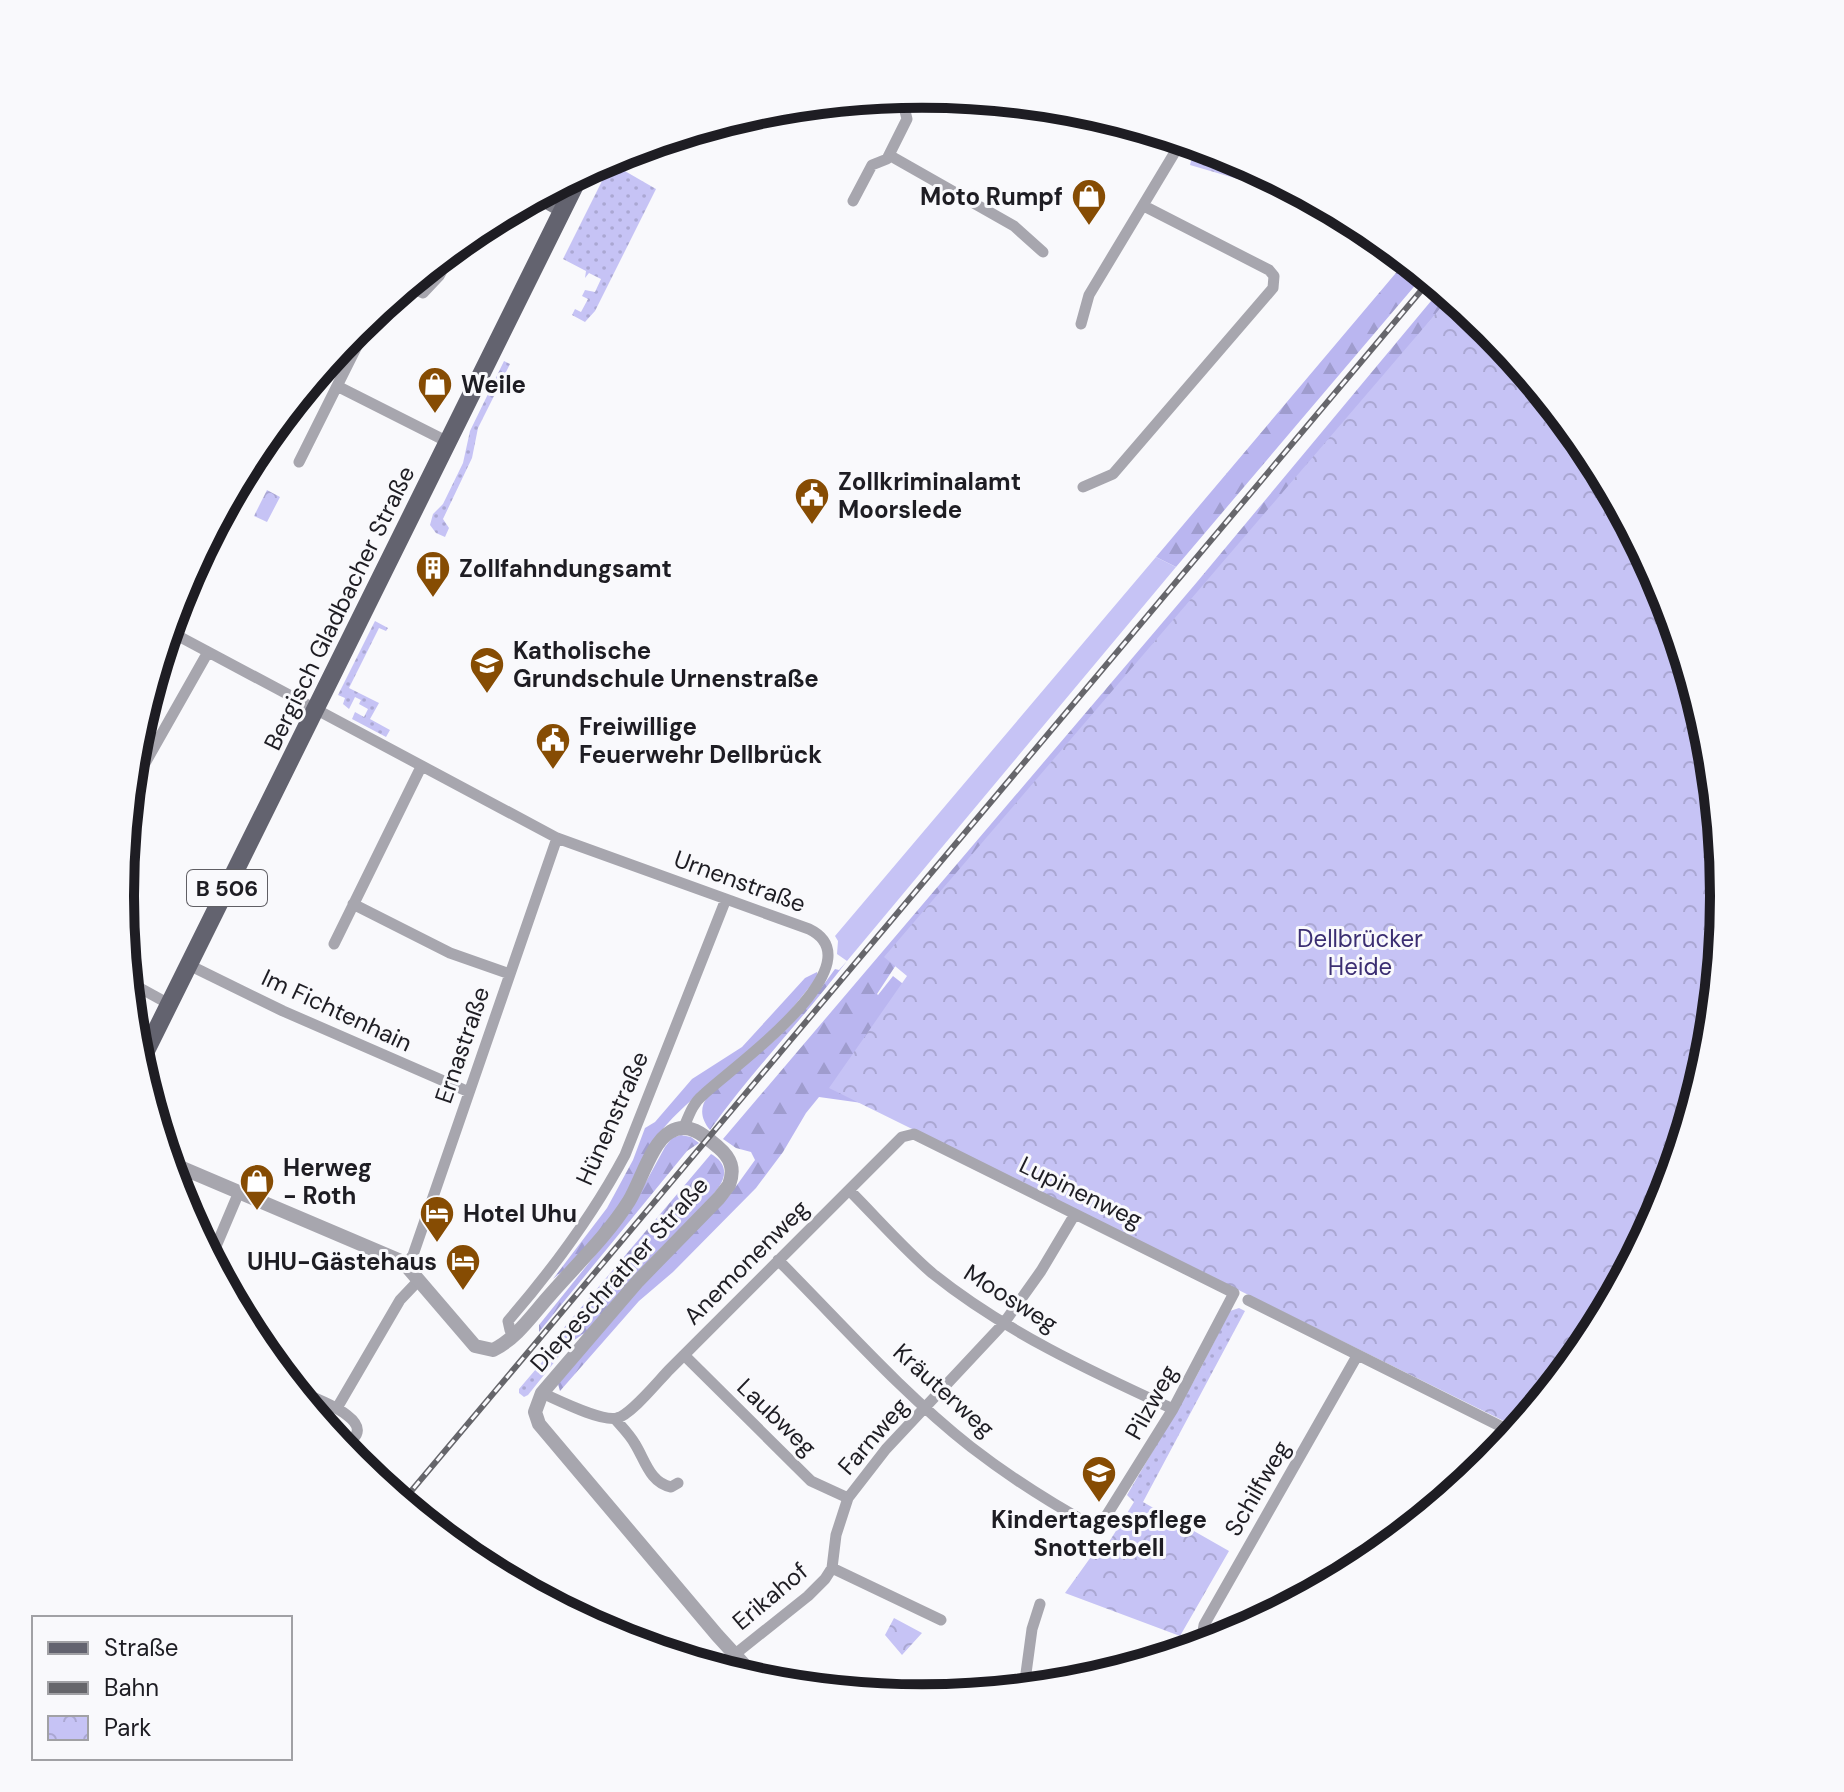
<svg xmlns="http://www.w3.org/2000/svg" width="1844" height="1792" font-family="'DM Sans',sans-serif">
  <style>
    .grass { fill: url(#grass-dots) }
    .forest { fill: url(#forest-firs) }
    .park { fill: url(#park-crowns) }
    .garden { fill: #c6c3f5 }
    .water { fill: url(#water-ripples) }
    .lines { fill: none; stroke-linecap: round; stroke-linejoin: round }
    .minor { stroke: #a7a6ae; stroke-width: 11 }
    .tertiary { stroke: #a7a6ae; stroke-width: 14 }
    .secondary { stroke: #7f7f89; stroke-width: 16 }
    .primary { stroke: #63636f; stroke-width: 18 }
    .rail-casing { stroke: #66666b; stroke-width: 6 }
    .rail { stroke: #f9f9fc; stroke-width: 3; stroke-dasharray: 9; stroke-linecap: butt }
    .labels { text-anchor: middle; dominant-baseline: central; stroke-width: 6; stroke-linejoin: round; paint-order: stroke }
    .shield { fill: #f9f9fc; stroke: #605f64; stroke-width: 2 }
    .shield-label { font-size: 22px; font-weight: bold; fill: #1e1d23 }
    .poi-label { font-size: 24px; font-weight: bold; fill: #1e1d23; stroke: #f9f9fc; text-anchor: start }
    .street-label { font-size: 24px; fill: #1e1d23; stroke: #f9f9fc }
    .park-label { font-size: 24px; fill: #3b2e72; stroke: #f9f9fc }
    .rim { fill: none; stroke: #1e1d23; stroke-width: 10 }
  </style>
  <defs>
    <pattern id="grass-dots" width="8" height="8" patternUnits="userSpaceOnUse" patternTransform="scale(2)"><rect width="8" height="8" fill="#c6c3f5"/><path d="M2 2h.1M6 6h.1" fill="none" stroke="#aaa7d2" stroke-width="1.8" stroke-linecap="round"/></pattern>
    <pattern id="forest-firs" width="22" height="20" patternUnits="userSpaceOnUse" patternTransform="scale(2)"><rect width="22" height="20" fill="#bab6f0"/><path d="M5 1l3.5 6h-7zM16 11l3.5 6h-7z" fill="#9f9cce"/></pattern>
    <pattern id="park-crowns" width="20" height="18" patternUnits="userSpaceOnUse" patternTransform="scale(2)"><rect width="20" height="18" fill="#c6c3f5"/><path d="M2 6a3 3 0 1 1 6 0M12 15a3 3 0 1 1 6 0" fill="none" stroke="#aaa7d2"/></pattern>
    <pattern id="water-ripples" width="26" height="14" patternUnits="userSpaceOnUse" patternTransform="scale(2)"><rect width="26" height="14" fill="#aba6df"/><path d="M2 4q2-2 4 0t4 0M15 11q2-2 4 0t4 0" fill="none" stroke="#8b87b4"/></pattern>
  </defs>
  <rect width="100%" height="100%" fill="#f9f9fc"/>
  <path class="grass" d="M 1192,157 L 1281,183 L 1317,202 L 1190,165 Z
    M 611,163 L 656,189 L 595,311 L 585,322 L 572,315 L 575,309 L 581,312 L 588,299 L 582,296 L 585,290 L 595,292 L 601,279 L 589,273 L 585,278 L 586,271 L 563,259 Z
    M 504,361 L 510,364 L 478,428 L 472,458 L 443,519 L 449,528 L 445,537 L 436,533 L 430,525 L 433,514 L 443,504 L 463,463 L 470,431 Z
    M 375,621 L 388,628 L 386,631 L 379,628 L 349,688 L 379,703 L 370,719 L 390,730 L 386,737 L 352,719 L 355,712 L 364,717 L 368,709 L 359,704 L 361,700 L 355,697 L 349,709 L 343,704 L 345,698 L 338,695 Z
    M 1239,1308 L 1245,1311 L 1143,1502 L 1134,1502 L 1127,1495 L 1196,1377 L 1230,1311 Z
    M 568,1345 L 528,1395 L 524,1397 L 519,1393 L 519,1389 L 553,1349 Z"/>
  <path class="forest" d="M 1406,261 L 1424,275 L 1176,567 L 1156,557 Z
    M 1441,289 L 1450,297 L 896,965 L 877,994 L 878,995 L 893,976 L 1126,1159 L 896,1120 L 862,1103 L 819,1097 L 806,1113 L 783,1152 L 756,1188 L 673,1272 L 639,1301 L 560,1391 L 558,1384 L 649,1275 L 729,1196 L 755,1160 L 751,1152 L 736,1148 L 723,1139 L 1197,582 Z
    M 847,961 C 803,1019 752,1071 710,1130 C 701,1119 699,1108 708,1096 C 722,1076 755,1057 775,1040 C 798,1020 817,994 835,969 L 839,970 Z
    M 817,972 L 818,976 C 801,998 785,1018 766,1037 C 731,1070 692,1095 661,1131 C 648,1146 641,1168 632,1185 C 612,1220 584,1255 553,1279 L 607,1208 L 633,1160 L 645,1128 L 655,1122 L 692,1079 L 742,1047 L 805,978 Z
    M 681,1135 L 691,1137 L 699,1143 L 687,1151 L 539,1332 L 539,1325 L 629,1213 L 665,1147 L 672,1138 Z
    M 711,1154 C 720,1159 727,1167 723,1179 C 717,1197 671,1237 656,1253 C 632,1278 609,1306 586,1332 L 573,1341 L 552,1342 Z"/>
  <path class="park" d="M 1450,297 L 1489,329 L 1589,451 L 1663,590 L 1709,740 L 1724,896 L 1708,1053 L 1663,1203 L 1589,1342 L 1518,1428 L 829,1088 L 907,976 L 884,957 Z
    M 259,446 L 271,453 L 218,548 L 207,540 Z
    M 267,490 L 280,497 L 267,522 L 254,516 Z
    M 1134,1502 L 1143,1502 L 1229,1551 L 1180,1636 L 1065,1593 L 1093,1554 L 1099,1558 Z
    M 894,1618 L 922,1633 L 902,1655 L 885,1635 Z"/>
  <path class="garden" d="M 1156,557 L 1176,567 L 847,961 L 837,954 L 838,941 L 835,936 Z"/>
  <path class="water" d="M 1680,644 L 1709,740 L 1717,822 L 1710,814 L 1707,786 L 1709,768 L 1698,741 L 1690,700 L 1678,673 Z"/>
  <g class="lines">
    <path class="minor" d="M 1104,117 L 1149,137 L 1267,176
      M 889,155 L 1014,226 L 1043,252
      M 853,201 L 872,165 L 887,159 L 907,119 L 903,103 L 907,95
      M 407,286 L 423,293 L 439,276 L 455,247
      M 1081,324 L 1089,295 L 1178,147
      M 337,386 L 448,442
      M 299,462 L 373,314
      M 1083,487 L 1113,474 L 1273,288 L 1274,276 L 1269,270 L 1144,206
      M 169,631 L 557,838 L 809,929 C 881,964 727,1071 703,1095 C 693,1103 689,1115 684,1127
      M 131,788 L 208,652
      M 353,904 L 450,953 L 510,974
      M 334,944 L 421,767
      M 189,965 L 283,1011 L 469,1092
      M 129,982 L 169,1004
      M 849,1190 C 876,1217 903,1248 932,1273 C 1004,1331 1090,1371 1173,1409
      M 211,1258 L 239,1192
      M 406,1265 L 413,1255 L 557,838
      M 1248,1300 L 1514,1433
      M 514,1335 L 510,1330 L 508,1321 C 552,1270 593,1215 625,1155 L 726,899
      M 684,1355 L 811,1481 L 848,1498
      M 295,1390 C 312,1397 391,1424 341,1446
      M 542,1393 C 558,1400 601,1422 617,1418 C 631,1415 659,1380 670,1369 C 747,1291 825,1215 902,1137 L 914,1134 L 1234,1293 L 1173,1409 L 1098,1529 C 1054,1505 1011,1478 971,1447 C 901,1392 841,1323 778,1260
      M 337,1408 L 400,1300 L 419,1280
      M 615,1419 C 622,1427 630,1435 635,1444 C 645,1460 650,1483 671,1487 L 678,1483
      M 832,1568 L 941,1620
      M 1201,1644 L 1204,1625 L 1357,1356
      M 734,1655 L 808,1596 L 825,1579 L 832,1568 L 836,1535 L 848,1498 L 886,1449 L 1004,1323 L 1041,1271 L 1075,1214
      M 1024,1688 L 1032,1629 L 1040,1604"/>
    <path class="tertiary" d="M 168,1162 L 403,1262 L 475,1346 L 493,1350 C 517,1338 532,1315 550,1295 C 577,1264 607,1236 629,1201 C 640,1183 652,1142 670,1132 C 688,1121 704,1135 718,1147 C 731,1158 735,1169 729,1185 L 719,1198 L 638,1281 L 542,1393 L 535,1412 L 539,1424 L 717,1635 L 758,1680"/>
    <path class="secondary" d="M 538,196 L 563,210"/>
    <path class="primary" d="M 139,1065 L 581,173"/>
    <g class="rail-casing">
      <path id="rail" d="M 402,1502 L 1430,280"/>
    </g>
    <use href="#rail" class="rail"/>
  </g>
  <defs>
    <g id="shop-pin" transform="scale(1.8)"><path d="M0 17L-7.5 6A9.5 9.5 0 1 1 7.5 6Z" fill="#864c03" stroke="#f9f9fc"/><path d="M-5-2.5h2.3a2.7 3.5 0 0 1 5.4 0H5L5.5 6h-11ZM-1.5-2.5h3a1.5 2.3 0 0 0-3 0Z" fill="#fff"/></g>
    <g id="civic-pin" transform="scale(1.8)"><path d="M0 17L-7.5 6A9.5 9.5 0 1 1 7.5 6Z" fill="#864c03" stroke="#f9f9fc"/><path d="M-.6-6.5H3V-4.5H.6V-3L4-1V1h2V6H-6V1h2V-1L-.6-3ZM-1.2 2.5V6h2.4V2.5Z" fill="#fff"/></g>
    <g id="building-pin" transform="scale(1.8)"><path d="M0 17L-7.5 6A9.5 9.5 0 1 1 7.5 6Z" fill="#864c03" stroke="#f9f9fc"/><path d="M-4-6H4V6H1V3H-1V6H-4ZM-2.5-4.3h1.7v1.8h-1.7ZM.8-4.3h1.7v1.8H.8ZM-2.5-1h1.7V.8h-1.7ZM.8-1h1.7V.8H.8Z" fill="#fff"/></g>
    <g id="school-pin" transform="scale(1.8)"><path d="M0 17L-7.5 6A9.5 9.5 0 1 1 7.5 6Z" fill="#864c03" stroke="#f9f9fc"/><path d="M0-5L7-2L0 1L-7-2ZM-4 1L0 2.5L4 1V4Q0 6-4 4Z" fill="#fff"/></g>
    <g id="hotel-pin" transform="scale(1.8)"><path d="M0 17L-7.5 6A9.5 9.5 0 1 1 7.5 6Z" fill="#864c03" stroke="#f9f9fc"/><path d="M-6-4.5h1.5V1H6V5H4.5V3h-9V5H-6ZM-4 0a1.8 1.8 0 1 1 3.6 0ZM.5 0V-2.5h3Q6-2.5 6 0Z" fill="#fff"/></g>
  </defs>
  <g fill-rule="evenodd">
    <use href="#shop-pin" x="1089" y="196"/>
    <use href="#shop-pin" x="435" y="384"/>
    <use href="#civic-pin" x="812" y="495"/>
    <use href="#building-pin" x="433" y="568"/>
    <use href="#school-pin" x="487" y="664"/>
    <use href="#civic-pin" x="553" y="740"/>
    <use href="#shop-pin" x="257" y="1181"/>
    <use href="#hotel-pin" x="437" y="1213"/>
    <use href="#hotel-pin" x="463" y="1261"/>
    <use href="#school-pin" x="1099" y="1473"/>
  </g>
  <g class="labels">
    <rect class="shield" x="187" y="870" width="80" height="36" rx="6"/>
    <g class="shield-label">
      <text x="227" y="888">B 506</text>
    </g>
    <g class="poi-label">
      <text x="1063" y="196" text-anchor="end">Moto Rumpf</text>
      <text x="461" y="384">Weile</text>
      <text x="838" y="481">Zollkriminalamt<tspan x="838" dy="28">Moorslede</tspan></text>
      <text x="459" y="568">Zollfahndungsamt</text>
      <text x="513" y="650">Katholische<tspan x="513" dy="28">Grundschule Urnenstraße</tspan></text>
      <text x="579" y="726">Freiwillige<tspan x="579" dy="28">Feuerwehr Dellbrück</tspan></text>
      <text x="283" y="1167">Herweg<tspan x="283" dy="28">- Roth</tspan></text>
      <text x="463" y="1213">Hotel Uhu</text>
      <text x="437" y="1261" text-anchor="end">UHU-Gästehaus</text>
      <text x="1099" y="1519" text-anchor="middle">Kindertagespflege<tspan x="1099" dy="28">Snotterbell</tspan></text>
    </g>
    <g class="street-label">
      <text transform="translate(339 608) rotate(-64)">Bergisch Gladbacher Straße</text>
      <text transform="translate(740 881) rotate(20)">Urnenstraße</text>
      <text transform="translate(337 1010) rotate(25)">Im Fichtenhain</text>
      <text transform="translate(462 1045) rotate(-71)">Ernastraße</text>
      <text transform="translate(612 1118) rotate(-66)">Hünenstraße</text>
      <text transform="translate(1081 1192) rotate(26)">Lupinenweg</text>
      <text transform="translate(746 1262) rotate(-45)">Anemonenweg</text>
      <text transform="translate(619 1274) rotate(-48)">Diepeschrather Straße</text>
      <text transform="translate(1011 1298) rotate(32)">Moosweg</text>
      <text transform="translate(944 1390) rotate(42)">Kräuterweg</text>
      <text transform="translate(1151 1402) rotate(-61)">Pilzweg</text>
      <text transform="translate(777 1417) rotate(44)">Laubweg</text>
      <text transform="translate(873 1436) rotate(-49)">Farnweg</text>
      <text transform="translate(1257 1488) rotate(-60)">Schilfweg</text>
      <text transform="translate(770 1596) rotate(-40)">Erikahof</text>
    </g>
    <g class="park-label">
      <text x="1360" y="938">Dellbrücker<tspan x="1360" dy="28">Heide</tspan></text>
    </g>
  </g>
  <path d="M0 0H1844V1792H0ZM134 896a788 788 0 1 1 1576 0a788 788 0 1 1-1576 0Z" fill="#f9f9fc" fill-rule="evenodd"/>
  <path class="rim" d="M134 896a788 788 0 1 1 1576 0a788 788 0 1 1-1576 0Z"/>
  <rect x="32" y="1616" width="260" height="144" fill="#f9f9fc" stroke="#a1a1a5" stroke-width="2"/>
  <rect x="48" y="1642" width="40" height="12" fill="#63636f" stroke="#a1a1a5" stroke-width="2"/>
  <text x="104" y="1656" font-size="24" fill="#1e1d23">Straße</text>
  <rect x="48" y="1682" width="40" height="12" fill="#66666b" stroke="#a1a1a5" stroke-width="2"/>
  <text x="104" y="1696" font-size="24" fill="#1e1d23">Bahn</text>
  <rect x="48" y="1716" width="40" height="24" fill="url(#park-crowns)" stroke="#a1a1a5" stroke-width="2"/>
  <text x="104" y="1736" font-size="24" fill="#1e1d23">Park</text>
</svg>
